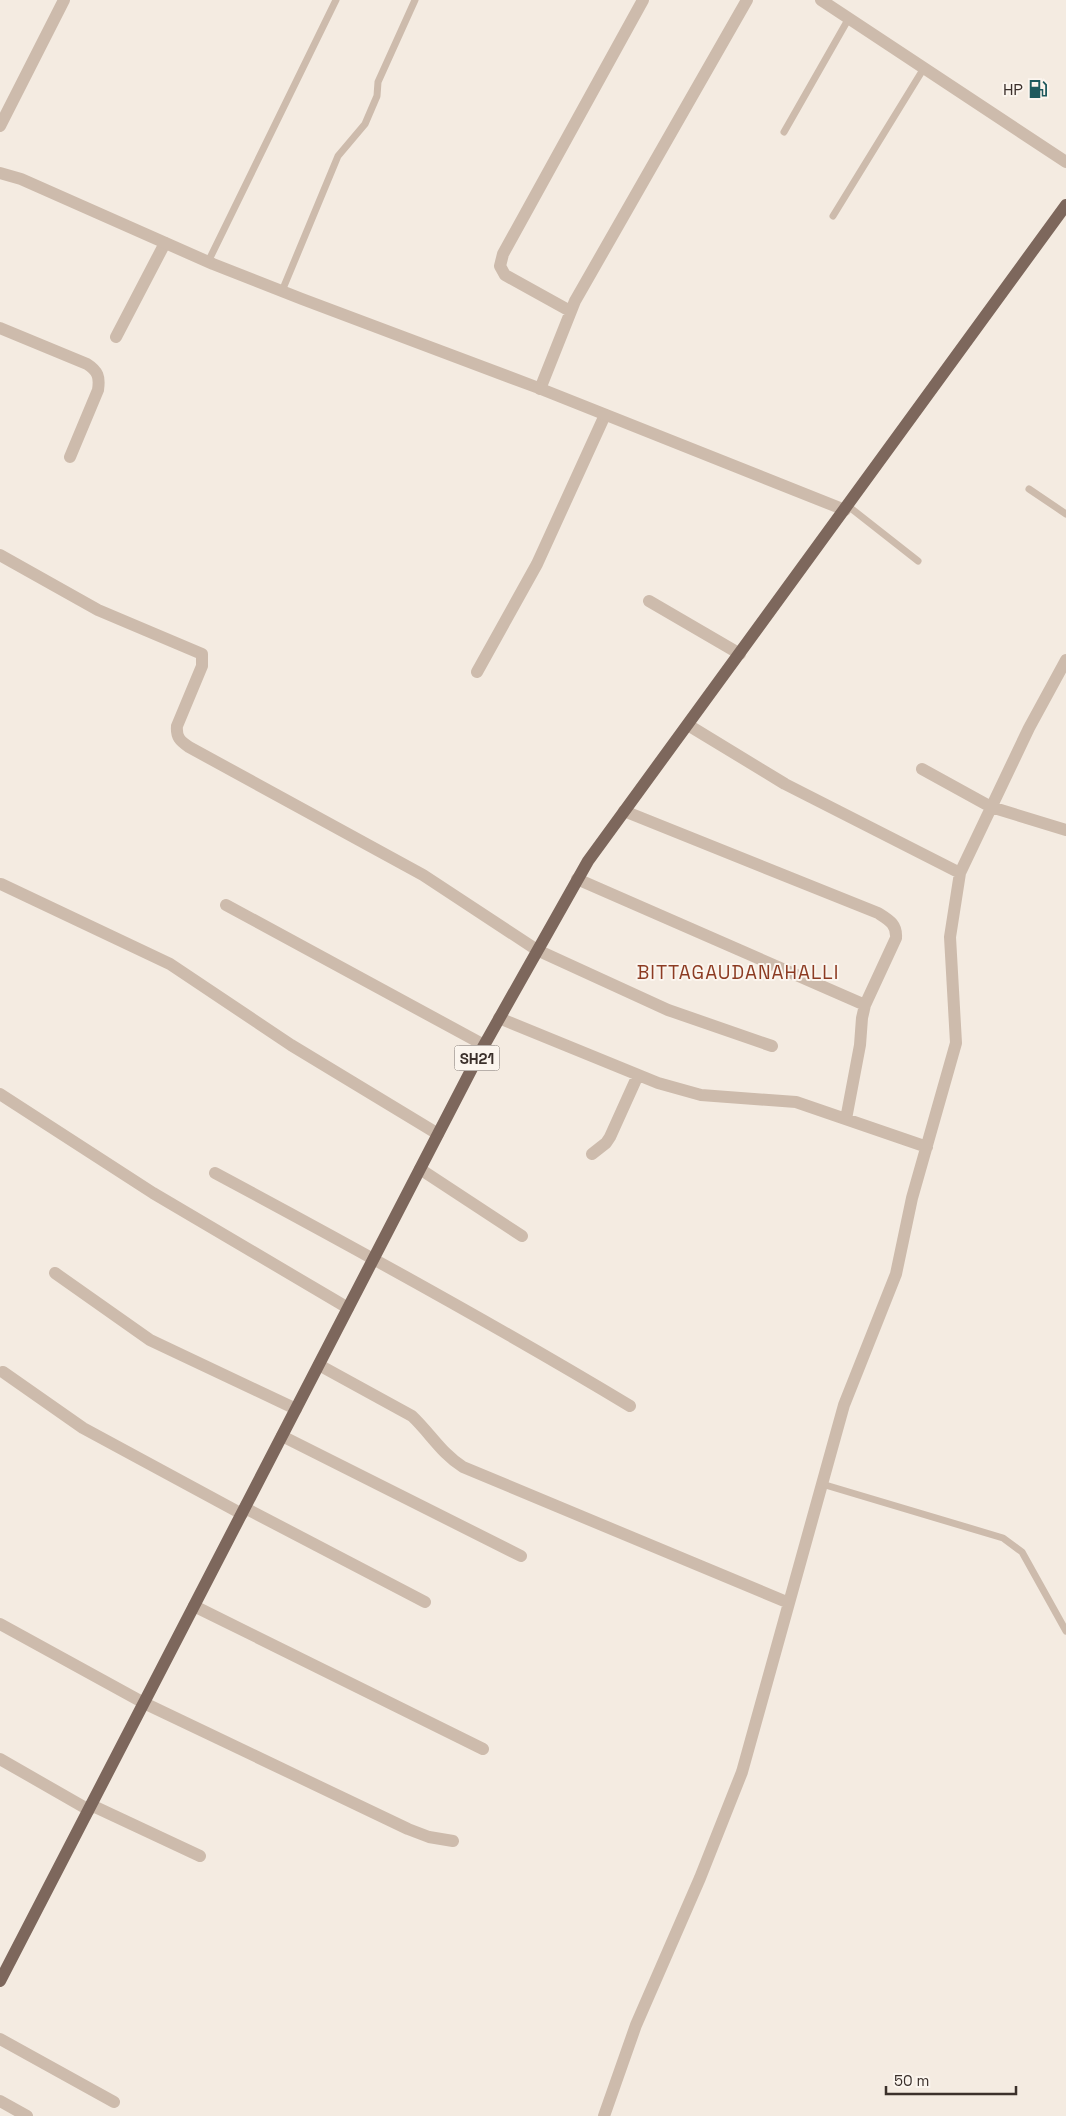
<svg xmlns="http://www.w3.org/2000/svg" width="1066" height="2116" font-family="'Space Grotesk',sans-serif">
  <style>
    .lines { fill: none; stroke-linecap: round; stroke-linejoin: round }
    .service { stroke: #cdbbac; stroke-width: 7 }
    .minor { stroke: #cdbbac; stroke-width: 12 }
    .tertiary { stroke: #cdbbac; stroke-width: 12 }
    .primary { stroke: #7d675c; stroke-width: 12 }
    .labels { text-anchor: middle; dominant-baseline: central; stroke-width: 4; stroke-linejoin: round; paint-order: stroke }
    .shield { fill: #fbf5ee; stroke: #756b66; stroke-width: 1 }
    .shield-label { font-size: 15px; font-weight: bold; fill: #3b302b }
    .poi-label { font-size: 16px; fill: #3b302b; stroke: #fbf5ee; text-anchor: end }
    .quarter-label { font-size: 19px; letter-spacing: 1px; fill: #8c3b22; stroke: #fbf5ee }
  </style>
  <rect width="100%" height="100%" fill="#f4ebe1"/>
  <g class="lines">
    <path class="service" d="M 784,132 L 849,18
      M 833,216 L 924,68
      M 208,262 L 336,0
      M 282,291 L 338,156 L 365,124 L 377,96 L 378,82 L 415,0
      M 1029,489 L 1066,514
      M 848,506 L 918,561
      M 822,1484 L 1003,1538 L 1022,1552 L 1066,1631"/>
    <path class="minor" d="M 821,0 L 1066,162
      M 0,126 L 64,0
      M 570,311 L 505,275 L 500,266 L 503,254 L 643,0
      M 0,328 L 87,364 C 98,371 100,377 98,390 L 70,457
      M 116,337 L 165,243
      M 540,389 L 575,301 L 747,0
      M 0,555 L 98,610 L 202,654 L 202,666 L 177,726 C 176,737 180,741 189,747 L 423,875 L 537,950 L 668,1010 L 772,1046
      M 649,601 L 740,654
      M 477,672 L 537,564 L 605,415
      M 688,725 L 785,784 L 960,873
      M 922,769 L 991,807 L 1066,830
      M 624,811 L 878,913 C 889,920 897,924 896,938 L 865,1005 L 862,1018 L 860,1045 L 846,1119
      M 577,879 L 865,1005
      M 1,884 L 170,964 L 291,1045 L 438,1134
      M 226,905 L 484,1045
      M 499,1018 L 658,1083 L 701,1095 L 796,1102 L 927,1147
      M 0,1094 L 153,1193 L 348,1308
      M 592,1154 L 606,1143 L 610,1137 L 638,1075
      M 420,1169 L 522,1236
      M 215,1173 C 355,1248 494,1324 630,1406
      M 55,1273 L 150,1340 L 296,1409
      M 319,1365 L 412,1416 C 430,1433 442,1454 463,1467 L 789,1603
      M 3,1372 L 83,1428 L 242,1514
      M 282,1436 L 521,1556
      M 245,1508 L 425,1602
      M 194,1606 L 483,1749
      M 0,1624 L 144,1703 L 408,1829 L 429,1837 L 453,1841
      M 0,1759 L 89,1810
      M 91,1805 L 200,1856
      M 0,2039 L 114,2102
      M 0,2101 L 27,2116
      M 604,2116 L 636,2025 L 700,1878 L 742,1772 L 844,1405 L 896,1274 L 912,1198 L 956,1043 L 950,937 L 960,873 L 1029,728 L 1066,660"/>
    <path class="tertiary" d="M 0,173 L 21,179 L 213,264 L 302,299 L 536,387 L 845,510"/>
    <path class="primary" d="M 0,1981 L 482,1049 L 588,861 L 1066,205"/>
  </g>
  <defs>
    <g id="fuel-bare" transform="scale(1.5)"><path d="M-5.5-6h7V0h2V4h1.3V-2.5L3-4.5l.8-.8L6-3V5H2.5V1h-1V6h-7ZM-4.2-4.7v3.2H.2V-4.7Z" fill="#1f5a5e" stroke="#fbf5ee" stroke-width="2.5" paint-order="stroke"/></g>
  </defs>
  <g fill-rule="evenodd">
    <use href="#fuel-bare" x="1038" y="89"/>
  </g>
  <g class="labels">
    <rect class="shield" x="454.5" y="1045.5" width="45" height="25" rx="4"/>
    <g class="shield-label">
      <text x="477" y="1058">SH21</text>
    </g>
    <g class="poi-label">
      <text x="1023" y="89">HP</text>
    </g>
    <g class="quarter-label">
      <text x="738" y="972">BITTAGAUDANAHALLI</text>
    </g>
  </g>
  <path d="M886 2086v8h130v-8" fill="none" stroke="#3b302b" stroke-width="2.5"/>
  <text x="894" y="2086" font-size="15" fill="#3b302b" stroke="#fbf5ee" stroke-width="4" paint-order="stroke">50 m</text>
</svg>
